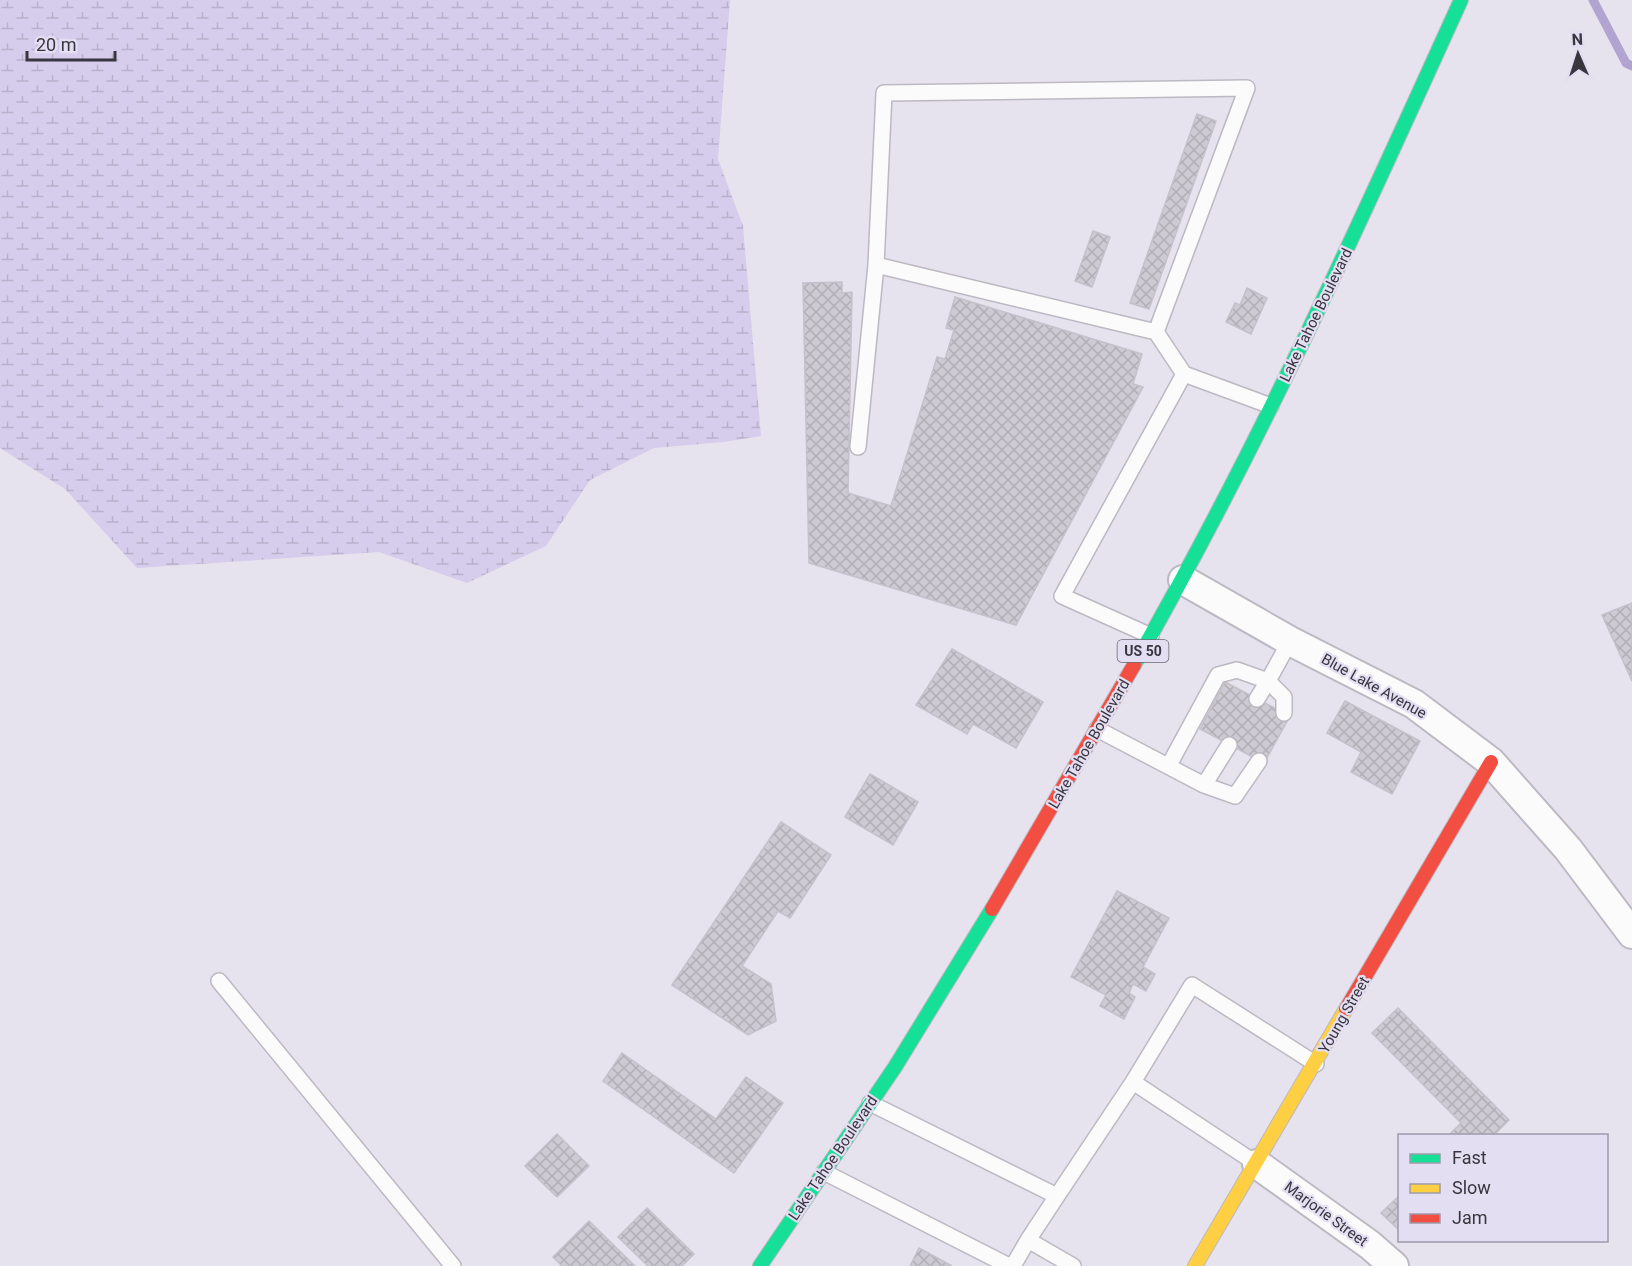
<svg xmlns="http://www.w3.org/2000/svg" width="1632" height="1266" font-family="Roboto,sans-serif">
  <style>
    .wetland { fill: url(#wetland-marsh) }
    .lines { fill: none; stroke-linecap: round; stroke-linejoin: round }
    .stream { stroke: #b2a4d0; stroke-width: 9 }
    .building { fill: url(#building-cross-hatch); stroke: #c4c1ca; stroke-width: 1.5 }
    .lane-casing { stroke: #bcb9c2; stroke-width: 18 }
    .street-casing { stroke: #bcb9c2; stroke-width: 32 }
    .fast-casing { stroke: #bcb9c2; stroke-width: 16 }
    .slow-casing { stroke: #bcb9c2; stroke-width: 16 }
    .jam-casing { stroke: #bcb9c2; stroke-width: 16 }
    .lane { stroke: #fbfbfc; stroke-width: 15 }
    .street { stroke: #fbfbfc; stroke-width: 28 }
    .fast { stroke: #16e098; stroke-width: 14 }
    .slow { stroke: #ffcf43; stroke-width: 14 }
    .jam { stroke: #f24e42; stroke-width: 14 }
    .labels { text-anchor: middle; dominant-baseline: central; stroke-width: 4.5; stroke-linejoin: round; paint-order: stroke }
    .shield { fill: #e4def2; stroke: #6c6874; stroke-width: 1.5 }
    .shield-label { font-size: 14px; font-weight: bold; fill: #38363e }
    .street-label { font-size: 15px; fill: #38363e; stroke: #e4def2 }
  </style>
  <defs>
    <pattern id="wetland-marsh" width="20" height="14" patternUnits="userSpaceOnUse" patternTransform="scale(1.5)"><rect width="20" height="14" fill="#d6cdec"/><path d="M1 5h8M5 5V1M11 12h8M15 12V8" fill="none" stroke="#b8b1cb"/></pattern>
    <pattern id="building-cross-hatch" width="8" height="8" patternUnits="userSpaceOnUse" patternTransform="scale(1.5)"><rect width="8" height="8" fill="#cecad3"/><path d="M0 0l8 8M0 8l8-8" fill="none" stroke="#b2aeb6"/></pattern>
  </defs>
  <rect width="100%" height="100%" fill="#e6e2ee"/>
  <path class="wetland" d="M 0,0 L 730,0 L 718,159 L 743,226 L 761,436 L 724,442 L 654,448 L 590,480 L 546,546 L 467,583 L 379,552 L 137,568 L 65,489 L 0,448 Z"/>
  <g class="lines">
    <path class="stream" d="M 1593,0 L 1626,63 L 1632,66"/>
  </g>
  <path class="building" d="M 1197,114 L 1216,121 L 1149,309 L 1130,303 Z
    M 1093,231 L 1110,237 L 1092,287 L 1075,281 Z
    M 842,282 L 842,293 L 852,292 L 848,493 L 891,506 L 937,357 L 945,359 L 954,330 L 946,328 L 955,297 L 1142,354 L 1133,384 L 1143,387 L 1016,625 L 809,563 L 803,283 Z
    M 1247,288 L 1267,298 L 1251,334 L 1226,322 L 1235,303 L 1240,305 Z
    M 1632,603 L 1632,681 L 1602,615 Z
    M 952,649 L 1043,702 L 1016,748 L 973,724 L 967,734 L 916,705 Z
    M 1225,682 L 1290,716 L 1264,763 L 1200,729 Z
    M 1345,701 L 1420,741 L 1392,794 L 1351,772 L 1361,752 L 1327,733 Z
    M 870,774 L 918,802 L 893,845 L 845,817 Z
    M 781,822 L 831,855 L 790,918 L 778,911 L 742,966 L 771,984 L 776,1021 L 748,1035 L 672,985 Z
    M 1117,891 L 1169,918 L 1143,967 L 1155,974 L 1146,991 L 1133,984 L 1129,993 L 1135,997 L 1124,1019 L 1100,1006 L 1106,995 L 1071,977 Z
    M 1398,1008 L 1509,1120 L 1493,1136 L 1448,1136 L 1461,1123 L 1372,1033 Z
    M 622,1053 L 716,1119 L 746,1077 L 783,1103 L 734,1173 L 603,1081 Z
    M 557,1134 L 589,1166 L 557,1197 L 525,1166 Z
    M 1400,1195 L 1400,1231 L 1381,1213 Z
    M 647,1208 L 694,1254 L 682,1266 L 648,1266 L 618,1237 Z
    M 589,1221 L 635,1266 L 562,1266 L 553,1257 Z
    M 919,1248 L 952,1266 L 910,1266 Z"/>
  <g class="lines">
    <g class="lane-casing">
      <path id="lane" d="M 1156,332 L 876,265 L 884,93 L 1247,88 L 1156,332 L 1184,374
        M 858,447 L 876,265
        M 1151,636 L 1062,596 L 1184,374 L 1271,406
        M 1284,713 L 1284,697 L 1268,681 L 1290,641
        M 1097,729 L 1204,785 L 1235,796 L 1259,761
        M 1169,765 L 1218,675 L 1237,670 L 1268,681 L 1257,699
        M 1204,785 L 1229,745
        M 219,981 L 453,1266
        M 1133,1082 L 1192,985 L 1316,1064
        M 870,1103 L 1057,1196 L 1133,1082 L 1257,1164
        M 824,1172 L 1009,1266
        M 1057,1196 L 1028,1240 L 1073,1266
        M 1013,1266 L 1028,1240"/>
    </g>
    <g class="street-casing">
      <path id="street" d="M 1183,580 L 1290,641 L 1414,704 L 1491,762 L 1568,849 L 1632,934
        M 1257,1164 L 1370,1245 L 1394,1266"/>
    </g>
    <g class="fast-casing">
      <path id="fast" d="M 1134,665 C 1257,451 1359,225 1461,0
        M 760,1266 L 895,1067 L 992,909"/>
    </g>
    <g class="slow-casing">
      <path id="slow" d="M 1195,1266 L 1346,1009"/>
    </g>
    <g class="jam-casing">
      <path id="jam" d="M 992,909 L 1134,665
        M 1346,1009 L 1491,762"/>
    </g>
    <use href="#lane" class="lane"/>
    <use href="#street" class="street"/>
    <use href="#fast" class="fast"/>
    <use href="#slow" class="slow"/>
    <use href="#jam" class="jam"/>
  </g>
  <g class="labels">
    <rect class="shield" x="1117.5" y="640" width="51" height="22" rx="4.5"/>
    <g class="shield-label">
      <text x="1143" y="651">US 50</text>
    </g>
    <g class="street-label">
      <text transform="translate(1316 315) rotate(-64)">Lake Tahoe Boulevard</text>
      <text transform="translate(1374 686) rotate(29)">Blue Lake Avenue</text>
      <text transform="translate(1089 744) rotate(-60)">Lake Tahoe Boulevard</text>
      <text transform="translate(1344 1015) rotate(-60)">Young Street</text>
      <text transform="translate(833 1158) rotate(-56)">Lake Tahoe Boulevard</text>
      <text transform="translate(1326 1214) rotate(36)">Marjorie Street</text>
    </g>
  </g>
  <rect x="1398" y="1134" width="210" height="108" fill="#e4def2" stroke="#9f9baa" stroke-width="1.5"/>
  <rect x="1410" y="1154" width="30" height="9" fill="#16e098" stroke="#9f9baa" stroke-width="1.5"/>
  <text x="1452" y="1164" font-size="18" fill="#38363e">Fast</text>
  <rect x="1410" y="1184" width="30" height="9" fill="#ffcf43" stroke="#9f9baa" stroke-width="1.5"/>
  <text x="1452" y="1194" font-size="18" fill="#38363e">Slow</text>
  <rect x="1410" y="1214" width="30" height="9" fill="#f24e42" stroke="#9f9baa" stroke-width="1.5"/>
  <text x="1452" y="1224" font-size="18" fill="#38363e">Jam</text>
  <g transform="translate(1578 54) rotate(357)" stroke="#e4def2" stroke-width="4.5" paint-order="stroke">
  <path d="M0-4.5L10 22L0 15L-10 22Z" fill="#38363e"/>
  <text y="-9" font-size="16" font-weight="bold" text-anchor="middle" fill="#38363e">N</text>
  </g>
  <path d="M27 51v9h88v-9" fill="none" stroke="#38363e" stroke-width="3"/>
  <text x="36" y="51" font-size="18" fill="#38363e" stroke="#e4def2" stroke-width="4.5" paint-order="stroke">20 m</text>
</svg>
